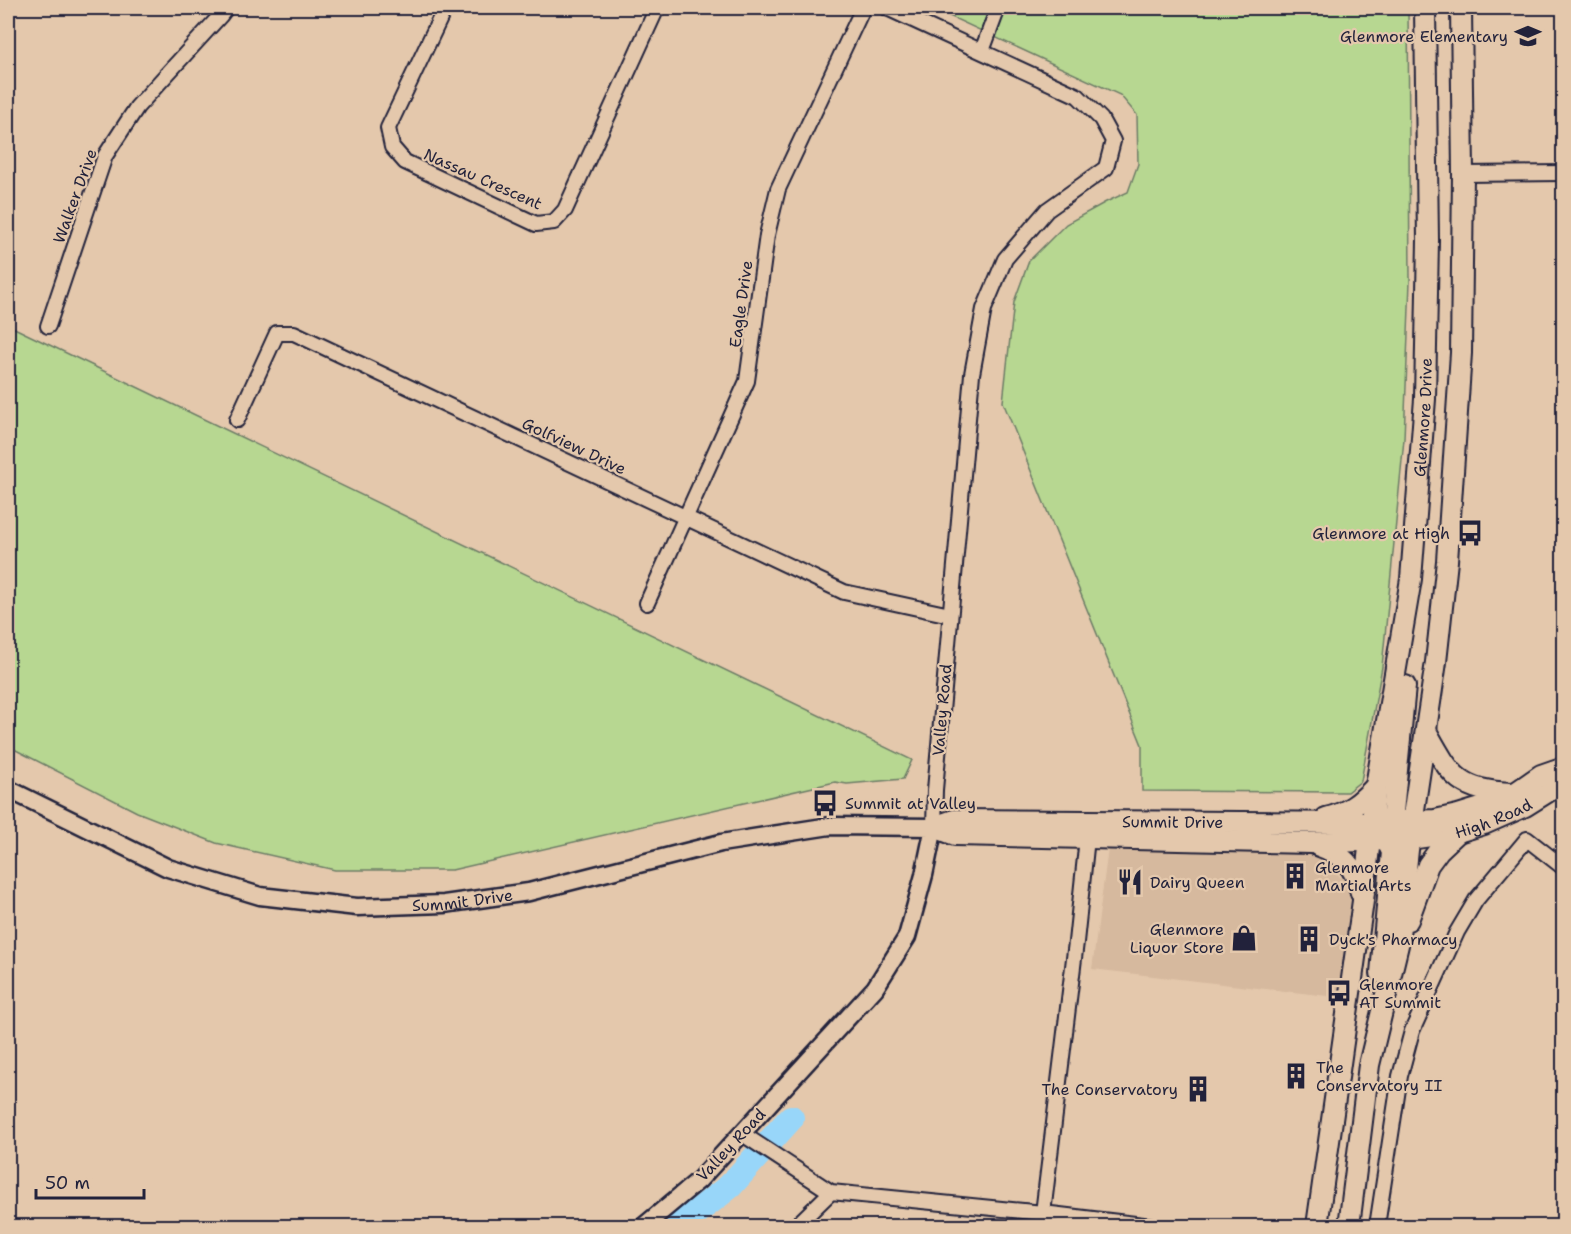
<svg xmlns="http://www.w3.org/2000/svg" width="1571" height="1234" font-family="'Shantell Sans',sans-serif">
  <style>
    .built { fill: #d6b99e }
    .green { fill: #b7d791; stroke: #6c7c66; stroke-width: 1.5 }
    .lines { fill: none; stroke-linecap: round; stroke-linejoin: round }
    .river { stroke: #98d6f9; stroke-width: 26 }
    .minor-casing { stroke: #22223b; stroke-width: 18 }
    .tertiary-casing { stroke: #22223b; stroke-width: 21 }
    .secondary-casing { stroke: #22223b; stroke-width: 24 }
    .minor { stroke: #e4c8ac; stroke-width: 14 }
    .tertiary { stroke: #e4c8ac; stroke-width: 16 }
    .secondary { stroke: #e4c8ac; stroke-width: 20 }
    .labels { text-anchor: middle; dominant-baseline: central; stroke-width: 4.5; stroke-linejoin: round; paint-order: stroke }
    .poi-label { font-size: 16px; fill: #22223b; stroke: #e4c8ac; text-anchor: start }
    .street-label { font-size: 16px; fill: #22223b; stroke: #e4c8ac }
  </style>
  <rect width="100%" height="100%" fill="#e4c8ac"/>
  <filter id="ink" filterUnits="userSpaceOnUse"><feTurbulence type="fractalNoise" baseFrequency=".0167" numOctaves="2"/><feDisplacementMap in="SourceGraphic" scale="12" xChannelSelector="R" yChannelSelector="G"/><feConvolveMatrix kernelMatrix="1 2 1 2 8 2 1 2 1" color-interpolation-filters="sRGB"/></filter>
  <g filter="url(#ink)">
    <path class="built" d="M 1108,849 L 1308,851 L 1325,861 L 1363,901 L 1336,997 L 1092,969 Z"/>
    <path class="green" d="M 932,8 L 1408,8 L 1410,281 L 1404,439 L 1382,667 L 1361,781 L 1347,792 L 1142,791 L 1142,745 L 1003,402 L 1014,302 L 1029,261 L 1066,224 L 1106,202 L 1128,192 L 1138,164 L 1137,115 L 1120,95 Z
      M 8,325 L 912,760 L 903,779 L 847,784 L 835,782 L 452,870 L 335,870 L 216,843 L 137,812 L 8,746 Z"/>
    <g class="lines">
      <path class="river" d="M 679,1226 L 730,1186 L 791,1118"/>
      <g class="minor-casing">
        <path id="minor" d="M 445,8 L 388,128 L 392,147 L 405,162 L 536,224 L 554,222 L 565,210 L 657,8
          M 887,8 L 1078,96 L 1101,119 L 1113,141 L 1106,168 L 1047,210 L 1005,259 L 984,309 L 972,374 L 935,790 L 934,827
          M 982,51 L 998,8
          M 1463,174 L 1564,173
          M 48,326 L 105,156 L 137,107 L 220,16 L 226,8
          M 237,420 L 277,333 L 294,333 L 844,592 L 950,615
          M 647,603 L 747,381 L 767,235 L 778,189 L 863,8
          M 1087,838 L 1076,942 L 1043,1213 L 1152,1226
          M 741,1133 L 831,1192 L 1043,1213 L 1041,1226
          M 796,1226 L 831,1192
          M 1377,1226 L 1400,1076 L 1412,1031 L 1457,932 L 1476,900 L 1527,839 L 1564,868"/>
      </g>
      <g class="tertiary-casing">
        <g id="tertiary">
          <path id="s1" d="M 8,789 L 168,868 L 260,896 L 357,907 L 444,904 L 529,892 L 721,843 L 830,826 L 934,827 L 924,875 L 907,937 L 875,988 L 699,1180 L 644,1226"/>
        </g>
      </g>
      <g class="secondary-casing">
        <g id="secondary">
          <path d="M 1426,731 C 1451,776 1458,791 1513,793"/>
          <path d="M 1326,818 C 1348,813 1361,802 1376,786"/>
          <path id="s2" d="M 934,827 L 955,835 L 1311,843 L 1410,839 L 1458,832 L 1484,824 L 1525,806 L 1549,791 L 1564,773"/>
          <path id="s3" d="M 934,827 L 954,820 L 1371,823 L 1435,820 L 1458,815 L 1484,807 L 1515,793 L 1541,775 L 1564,767"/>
          <path d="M 1401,831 L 1395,822 L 1393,812 L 1405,686"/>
          <path d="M 1317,845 C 1342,854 1355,865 1361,893"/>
          <path d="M 1408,920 L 1428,865 L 1439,850 L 1458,832"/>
          <path d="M 1381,973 L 1392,852 L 1382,831"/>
          <path id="s4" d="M 1317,1226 L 1363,901 L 1376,786 L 1411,579 L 1425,399 L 1428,240 L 1425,8"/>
          <path d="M 1349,1226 L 1369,1065 L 1398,945 L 1408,850 L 1436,662 L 1447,561 L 1461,353 L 1463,174 L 1461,8"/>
        </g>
      </g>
      <use href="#minor" class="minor"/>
      <use href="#tertiary" class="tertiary"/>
      <use href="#secondary" class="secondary"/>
    </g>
  </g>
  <defs>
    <g id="school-bare" transform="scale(2.07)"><path d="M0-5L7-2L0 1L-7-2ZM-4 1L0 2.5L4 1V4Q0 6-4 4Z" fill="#22223b" stroke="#e4c8ac" stroke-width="2.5" paint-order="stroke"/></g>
    <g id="bus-bare" transform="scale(2.07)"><path d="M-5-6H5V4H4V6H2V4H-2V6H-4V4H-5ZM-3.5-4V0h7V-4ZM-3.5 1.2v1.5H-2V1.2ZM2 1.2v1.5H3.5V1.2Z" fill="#22223b" stroke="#e4c8ac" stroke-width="2.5" paint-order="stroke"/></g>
    <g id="building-bare" transform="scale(2.07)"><path d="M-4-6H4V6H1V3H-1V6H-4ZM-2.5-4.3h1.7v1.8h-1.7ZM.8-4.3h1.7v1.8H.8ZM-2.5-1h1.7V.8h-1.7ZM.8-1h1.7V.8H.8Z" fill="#22223b" stroke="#e4c8ac" stroke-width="2.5" paint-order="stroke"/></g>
    <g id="restaurant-bare" transform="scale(2.07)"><path d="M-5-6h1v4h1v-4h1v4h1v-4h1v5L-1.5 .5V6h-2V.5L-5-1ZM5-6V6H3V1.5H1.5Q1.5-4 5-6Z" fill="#22223b" stroke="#e4c8ac" stroke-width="2.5" paint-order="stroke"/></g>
    <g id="shop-bare" transform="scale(2.07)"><path d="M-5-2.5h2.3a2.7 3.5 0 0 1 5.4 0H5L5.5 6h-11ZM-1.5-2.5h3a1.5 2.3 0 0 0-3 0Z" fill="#22223b" stroke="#e4c8ac" stroke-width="2.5" paint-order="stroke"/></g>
  </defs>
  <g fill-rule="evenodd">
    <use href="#school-bare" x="1528" y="36"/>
    <use href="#bus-bare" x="1470" y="533"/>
    <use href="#bus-bare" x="825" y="803"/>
    <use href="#building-bare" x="1295" y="876"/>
    <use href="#restaurant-bare" x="1130" y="882"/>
    <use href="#shop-bare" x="1244" y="938"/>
    <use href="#building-bare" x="1309" y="939"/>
    <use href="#bus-bare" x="1339" y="993"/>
    <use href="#building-bare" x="1296" y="1076"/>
    <use href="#building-bare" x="1198" y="1089"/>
  </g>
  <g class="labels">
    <g class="poi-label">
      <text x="1508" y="36" text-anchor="end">Glenmore Elementary</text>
      <text x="1450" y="533" text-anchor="end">Glenmore at High</text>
      <text x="845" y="803">Summit at Valley</text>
      <text x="1315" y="867">Glenmore<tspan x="1315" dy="18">Martial Arts</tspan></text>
      <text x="1150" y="882">Dairy Queen</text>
      <text x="1224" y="929" text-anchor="end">Glenmore<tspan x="1224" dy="18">Liquor Store</tspan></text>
      <text x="1329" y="939">Dyck's Pharmacy</text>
      <text x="1359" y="984">Glenmore<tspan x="1359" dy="18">AT Summit</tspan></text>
      <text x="1316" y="1067">The<tspan x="1316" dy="18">Conservatory II</tspan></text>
      <text x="1178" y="1089" text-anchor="end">The Conservatory</text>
    </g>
    <g class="street-label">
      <text transform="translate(483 179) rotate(24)">Nassau Crescent</text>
      <text transform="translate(75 196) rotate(-70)">Walker Drive</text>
      <text transform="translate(741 304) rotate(-82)">Eagle Drive</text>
      <text stroke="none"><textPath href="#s4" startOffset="816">Glenmore Drive</textPath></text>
      <text transform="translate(574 446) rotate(25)">Golfview Drive</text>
      <text transform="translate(942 710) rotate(-85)">Valley Road</text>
      <text stroke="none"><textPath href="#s2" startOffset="564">High Road</textPath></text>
      <text stroke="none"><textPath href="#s3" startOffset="240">Summit Drive</textPath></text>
      <text stroke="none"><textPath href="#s1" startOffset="478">Summit Drive</textPath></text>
      <text transform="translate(731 1145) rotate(-47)">Valley Road</text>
    </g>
  </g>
  <rect width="1571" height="1234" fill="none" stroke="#e4c8ac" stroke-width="30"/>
  <rect x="15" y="15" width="1541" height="1204" fill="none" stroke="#22223b" stroke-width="2" filter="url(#ink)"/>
  <path d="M36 1189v9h108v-9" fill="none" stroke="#22223b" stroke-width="3"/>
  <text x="45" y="1189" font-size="18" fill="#22223b" stroke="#e4c8ac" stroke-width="4.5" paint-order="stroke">50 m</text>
</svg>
